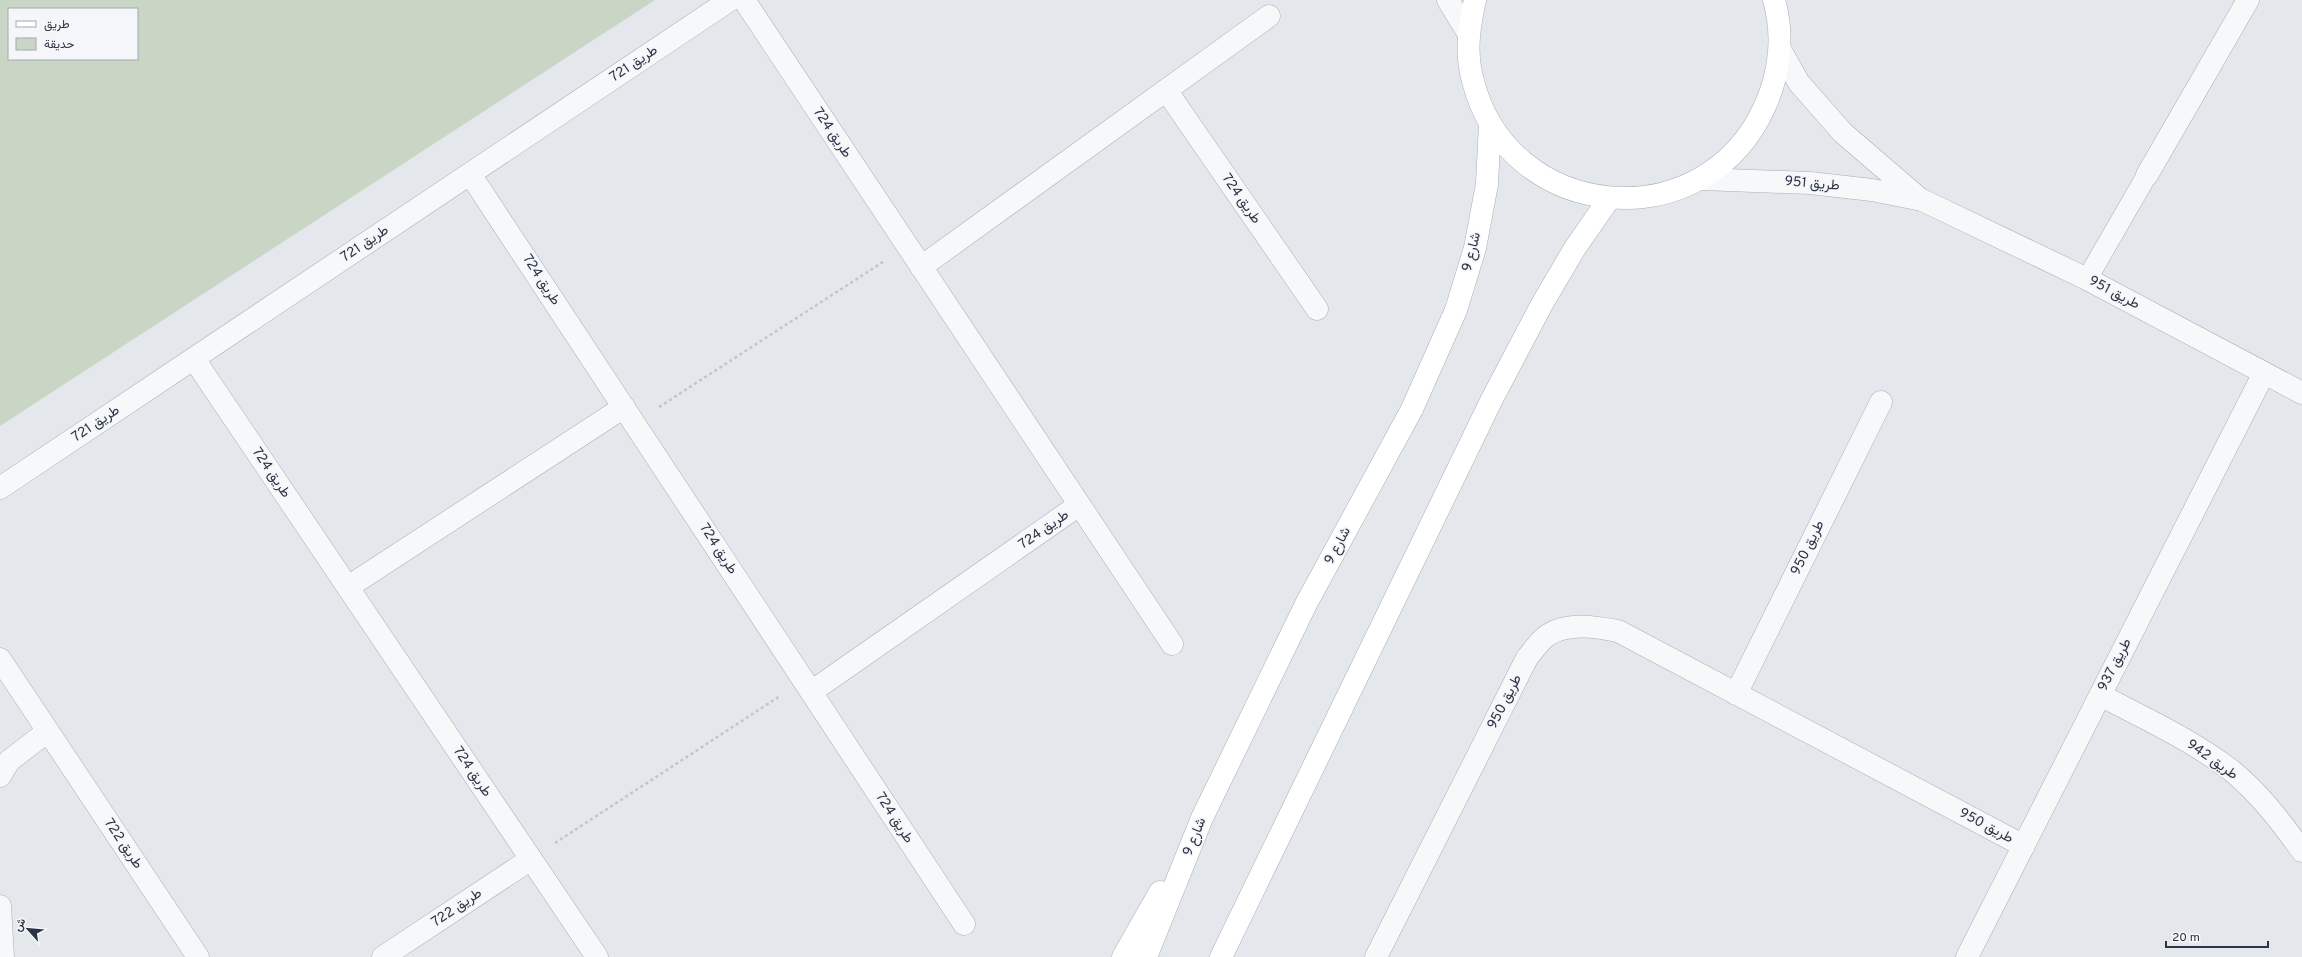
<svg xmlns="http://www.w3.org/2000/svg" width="2302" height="957" font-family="Overpass,Vazirmatn,sans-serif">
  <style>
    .green { fill: #c9d6c5; fill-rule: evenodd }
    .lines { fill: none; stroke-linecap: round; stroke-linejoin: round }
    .pedestrian-casing { stroke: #a9aeb7; stroke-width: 21 }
    .minor-casing { stroke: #a9aeb7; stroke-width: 23 }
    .tertiary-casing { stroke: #a9aeb7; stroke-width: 23 }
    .secondary-casing { stroke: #a9aeb7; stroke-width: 23 }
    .path { stroke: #c2c5cb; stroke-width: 2.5; stroke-dasharray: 3 3; stroke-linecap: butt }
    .pedestrian { stroke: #f7f8fa; stroke-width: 20 }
    .minor { stroke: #f7f8fa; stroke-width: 22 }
    .tertiary { stroke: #f7f8fa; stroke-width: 22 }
    .secondary { stroke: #fff; stroke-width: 22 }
    .labels { text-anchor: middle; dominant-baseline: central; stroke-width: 3.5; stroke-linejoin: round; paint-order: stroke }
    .street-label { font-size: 14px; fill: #2b3445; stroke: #f4f6f9 }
  </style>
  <rect width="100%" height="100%" fill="#e4e7ec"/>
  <path class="green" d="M 0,0 L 655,0 L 0,426 ZM 9,9 L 137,9 L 137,59 L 9,59 Z"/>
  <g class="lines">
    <g class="pedestrian-casing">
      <path id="pedestrian" d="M 2087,279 L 2147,175"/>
    </g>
    <g class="minor-casing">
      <path id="minor" d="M 744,0 L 1172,644
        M 1448,0 L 1468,33
        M 1166,90 L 1317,309
        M 470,174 L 964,924
        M 2147,175 L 2248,0
        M 921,267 L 1269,16
        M 194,359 L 597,957
        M 0,488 L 730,0
        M 348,587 L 624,407
        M 0,659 L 198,957
        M 811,692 L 1079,505
        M 1736,694 L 1881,402
        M 2100,695 C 2144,718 2192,740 2232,771 C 2260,794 2281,822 2302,851
        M 0,776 L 9,761 L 48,731
        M 0,906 L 3,957
        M 383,957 L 531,859
        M 1376,957 L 1527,658 C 1533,651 1540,640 1548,635 C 1568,622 1597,627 1618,631 L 2024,846
        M 1967,957 L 2264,373"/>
    </g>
    <g class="tertiary-casing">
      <path id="tertiary" d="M 1780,49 L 1799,83 L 1843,133 L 1921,200
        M 1701,179 L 1810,183 L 1872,190 L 1922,200 L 2087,279 L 2302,393"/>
    </g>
    <g class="secondary-casing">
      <path id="secondary" d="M 1475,0 C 1469,27 1465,53 1473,81 C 1509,223 1705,241 1765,106 C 1780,73 1784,35 1774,0
        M 1123,957 L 1160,892
        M 1146,957 L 1202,818 L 1306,604 L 1412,409 L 1456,310 L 1475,248 L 1487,184 L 1490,124
        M 1221,957 L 1492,399 L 1542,304 L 1575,248 L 1609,199"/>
    </g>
    <path class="path" d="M 659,407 L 883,262
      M 555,843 L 780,696"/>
    <use href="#pedestrian" class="pedestrian"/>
    <use href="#minor" class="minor"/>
    <use href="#tertiary" class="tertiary"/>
    <use href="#secondary" class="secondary"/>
  </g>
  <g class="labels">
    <g class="street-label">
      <text transform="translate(634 64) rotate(-34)">طريق 721</text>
      <text transform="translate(832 133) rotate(56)">طريق 724</text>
      <text transform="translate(1812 184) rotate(5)">طريق 951</text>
      <text transform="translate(1241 199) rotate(55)">طريق 724</text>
      <text transform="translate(365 244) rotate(-34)">طريق 721</text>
      <text transform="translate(1472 252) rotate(-76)">شارع 9</text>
      <text transform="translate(541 280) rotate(57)">طريق 724</text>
      <text transform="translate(2114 293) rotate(28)">طريق 951</text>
      <text transform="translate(96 424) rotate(-34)">طريق 721</text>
      <text transform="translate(271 473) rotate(56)">طريق 724</text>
      <text transform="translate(1044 530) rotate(-35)">طريق 724</text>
      <text transform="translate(1338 546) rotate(-62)">شارع 9</text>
      <text transform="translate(1808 548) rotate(-64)">طريق 950</text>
      <text transform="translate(718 549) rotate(57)">طريق 724</text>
      <text transform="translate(2115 665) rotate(-63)">طريق 937</text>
      <text transform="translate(1505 702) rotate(-63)">طريق 950</text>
      <text transform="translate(2212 760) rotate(35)">طريق 942</text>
      <text transform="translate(472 772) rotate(56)">طريق 724</text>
      <text transform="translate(894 818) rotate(57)">طريق 724</text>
      <text transform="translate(1986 826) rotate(28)">طريق 950</text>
      <text transform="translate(1195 837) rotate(-68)">شارع 9</text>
      <text transform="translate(123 844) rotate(56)">طريق 722</text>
      <text transform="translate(457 908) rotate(-34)">طريق 722</text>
    </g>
  </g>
  <rect x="8" y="8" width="130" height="52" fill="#f4f6f9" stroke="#a4a8b1"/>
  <rect x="16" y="21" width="20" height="6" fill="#ffffff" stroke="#a4a8b1"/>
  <text x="44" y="28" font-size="12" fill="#2b3445">طريق</text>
  <rect x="16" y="38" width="20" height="12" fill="#c9d6c5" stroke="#a4a8b1"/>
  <text x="44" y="48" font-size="12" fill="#2b3445">حديقة</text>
  <g transform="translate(28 929) rotate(297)" stroke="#f4f6f9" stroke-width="3" paint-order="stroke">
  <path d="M0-3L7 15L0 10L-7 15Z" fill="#2b3445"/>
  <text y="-6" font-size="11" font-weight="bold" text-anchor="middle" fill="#2b3445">ش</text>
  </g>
  <path d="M2166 941v6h102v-6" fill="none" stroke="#2b3445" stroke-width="2"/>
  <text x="2172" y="941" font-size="12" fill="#2b3445" stroke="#f4f6f9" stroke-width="3" paint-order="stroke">20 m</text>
</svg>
